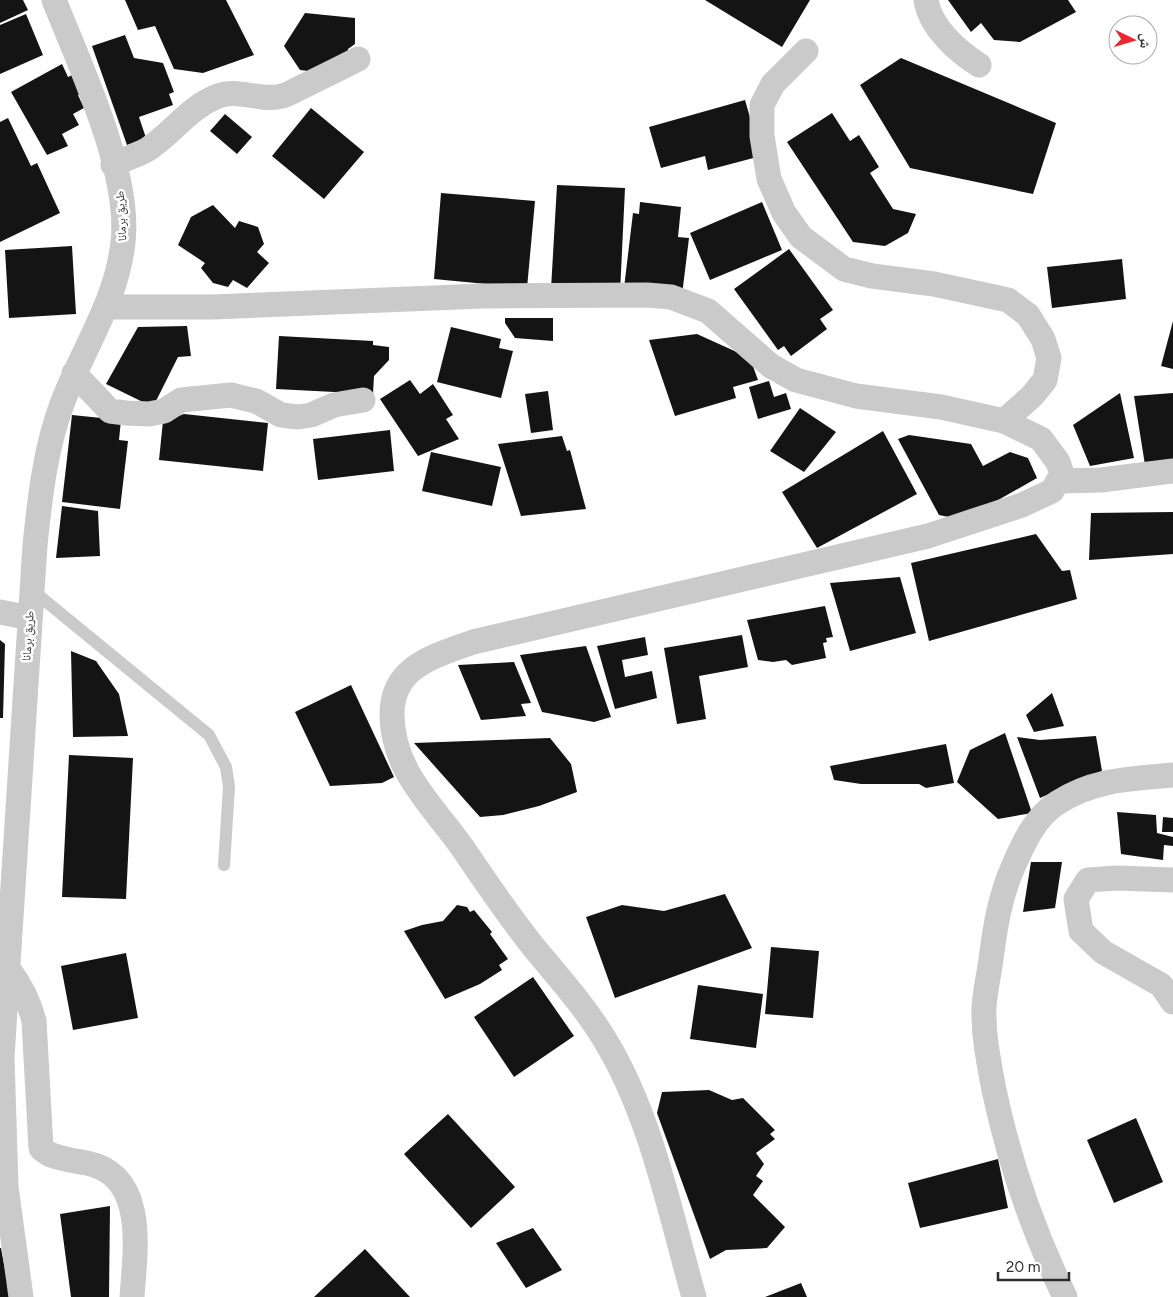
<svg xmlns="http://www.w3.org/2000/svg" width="1173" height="1297" font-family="Figtree,'Noto Naskh Arabic',sans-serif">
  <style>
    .building { fill: #141414 }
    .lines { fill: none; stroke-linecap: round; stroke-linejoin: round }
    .service { stroke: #cacaca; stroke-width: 12 }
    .minor { stroke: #cacaca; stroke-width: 25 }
    .labels { text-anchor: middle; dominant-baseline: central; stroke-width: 5; stroke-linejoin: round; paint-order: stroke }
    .street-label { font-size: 12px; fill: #2d2d2d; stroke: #fff }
  </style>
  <rect width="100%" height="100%" fill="#fff"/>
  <path class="building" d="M 0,0 L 23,0 L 28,10 L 0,23 Z
    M 125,0 L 226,0 L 254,55 L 203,73 L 174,69 L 155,26 L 138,30 Z
    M 705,0 L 810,0 L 782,47 Z
    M 948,0 L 1068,0 L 1076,12 L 1020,42 L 994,40 L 981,23 L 971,32 Z
    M 305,13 L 355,18 L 355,44 L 348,49 L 347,56 L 317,72 L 300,70 L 284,46 Z
    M 26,14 L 43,55 L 0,74 L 0,25 Z
    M 125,35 L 134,58 L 163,63 L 174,92 L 169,94 L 173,105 L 139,117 L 146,138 L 127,145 L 92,46 Z
    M 901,58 L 1056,123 L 1033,194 L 910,168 L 860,85 Z
    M 62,64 L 68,77 L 74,74 L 84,92 L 78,95 L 84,108 L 73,114 L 79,125 L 62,134 L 68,146 L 47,155 L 11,92 Z
    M 745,100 L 761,156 L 708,170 L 705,156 L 661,168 L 649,127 Z
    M 311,108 L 364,152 L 324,199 L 272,156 Z
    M 832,113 L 850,141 L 859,135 L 879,167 L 870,173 L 893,209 L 916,214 L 908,233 L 885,246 L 853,242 L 787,142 Z
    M 225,114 L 252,137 L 237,154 L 210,131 Z
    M 8,118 L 31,166 L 37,163 L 60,213 L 0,242 L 0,122 Z
    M 557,185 L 625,188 L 620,293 L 551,289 Z
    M 441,193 L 535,201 L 527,288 L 434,279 Z
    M 640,202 L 681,207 L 678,237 L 689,238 L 682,295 L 624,288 L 633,213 L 639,214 Z
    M 762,202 L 782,250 L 710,280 L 690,233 Z
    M 213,205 L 235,228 L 239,221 L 258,227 L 264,244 L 257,252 L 269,263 L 247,288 L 233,280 L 228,287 L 213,283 L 201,268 L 205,263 L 178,245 L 191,217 Z
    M 72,246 L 76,314 L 9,318 L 5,250 Z
    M 789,249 L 833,310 L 820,319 L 827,329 L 791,356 L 784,346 L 778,350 L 734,289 Z
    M 1122,259 L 1126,299 L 1052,308 L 1047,267 Z
    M 505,318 L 553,318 L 553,341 L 515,338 L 505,323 Z
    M 1173,321 L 1173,369 L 1161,366 Z
    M 187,326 L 191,356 L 178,357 L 153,407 L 106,384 L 138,327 Z
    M 451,327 L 501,339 L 499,348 L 513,351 L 501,398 L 437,382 Z
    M 697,334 L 750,358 L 758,380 L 733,387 L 736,398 L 675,416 L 649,340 Z
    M 279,336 L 373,341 L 373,345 L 389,347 L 389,360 L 374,376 L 373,394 L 276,389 Z
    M 410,380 L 420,394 L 433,384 L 453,415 L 446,419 L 459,439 L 418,456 L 380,399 Z
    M 769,381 L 774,397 L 786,393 L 791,409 L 758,419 L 749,387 Z
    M 548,391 L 553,430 L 531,433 L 525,394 Z
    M 1120,393 L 1134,458 L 1090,466 L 1073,425 Z
    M 1173,393 L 1173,459 L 1145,465 L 1134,396 Z
    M 800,408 L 836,432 L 804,472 L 770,451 Z
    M 184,414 L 268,423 L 263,471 L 159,460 L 163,421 Z
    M 72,415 L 121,420 L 119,440 L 128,441 L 120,509 L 62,502 Z
    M 390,430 L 394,471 L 318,480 L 313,439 Z
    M 883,431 L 917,494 L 817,548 L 782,492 Z
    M 909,435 L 971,444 L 983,466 L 1010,452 L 1028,458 L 1037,478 L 963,520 L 939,515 L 898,439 Z
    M 562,436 L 567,451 L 570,450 L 586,509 L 521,516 L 498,444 Z
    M 431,452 L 501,467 L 492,506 L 422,491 Z
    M 62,506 L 98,511 L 100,556 L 56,558 Z
    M 1173,512 L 1173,554 L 1089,560 L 1091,513 Z
    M 1036,534 L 1062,571 L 1070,570 L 1077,599 L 929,641 L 911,563 Z
    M 900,577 L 916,633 L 850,651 L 830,583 Z
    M 825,606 L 833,637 L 826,638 L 827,642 L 823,643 L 826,658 L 792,665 L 786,660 L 773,662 L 758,660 L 747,620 Z
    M 742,635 L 748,667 L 699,676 L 706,719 L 677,724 L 664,648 Z
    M 645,637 L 648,655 L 622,660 L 625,677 L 652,671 L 657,698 L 615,709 L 597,646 Z
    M 0,640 L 5,644 L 3,718 L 0,718 Z
    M 586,646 L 611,717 L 594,722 L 542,712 L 520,655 Z
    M 71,651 L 96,661 L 119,694 L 128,736 L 73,737 Z
    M 514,662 L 531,703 L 521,704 L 526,716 L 481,720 L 458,665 Z
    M 351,685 L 394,777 L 382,783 L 330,786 L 295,712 Z
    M 1052,693 L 1064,726 L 1034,732 L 1026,715 Z
    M 1005,733 L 1032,813 L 998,819 L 957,782 L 970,750 Z
    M 1096,736 L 1102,771 L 1040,798 L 1017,737 L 1040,740 Z
    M 550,738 L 571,764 L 577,792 L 539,806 L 503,815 L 480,817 L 414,743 Z
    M 946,744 L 954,783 L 926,788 L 919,784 L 861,784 L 834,780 L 830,766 Z
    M 69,755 L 133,758 L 126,899 L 62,897 Z
    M 1117,812 L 1156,815 L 1157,833 L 1173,837 L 1173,846 L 1164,845 L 1163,860 L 1121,854 Z
    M 1163,817 L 1173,818 L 1173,832 L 1162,832 Z
    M 1031,862 L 1062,862 L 1055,908 L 1023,912 Z
    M 725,894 L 752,948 L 615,998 L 586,917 L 622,905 L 664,911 Z
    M 457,905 L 467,907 L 470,912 L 474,910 L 492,932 L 490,934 L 508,959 L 499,965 L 502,970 L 480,984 L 445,999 L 404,931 L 422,925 L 443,921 Z
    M 771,947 L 819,951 L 813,1018 L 765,1014 Z
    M 126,953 L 138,1018 L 73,1030 L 61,966 Z
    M 533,977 L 574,1036 L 514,1077 L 474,1017 Z
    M 698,985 L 763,994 L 756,1048 L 690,1039 Z
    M 709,1090 L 732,1100 L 743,1098 L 775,1130 L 770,1134 L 775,1139 L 756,1153 L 764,1164 L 756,1176 L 763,1181 L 753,1195 L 785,1227 L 767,1248 L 726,1250 L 710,1259 L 657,1113 L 662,1092 Z
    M 448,1114 L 515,1187 L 471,1228 L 404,1154 Z
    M 1136,1118 L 1163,1182 L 1114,1203 L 1087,1140 Z
    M 998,1159 L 1008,1208 L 920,1228 L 908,1183 Z
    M 110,1206 L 109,1297 L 71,1297 L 60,1214 Z
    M 533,1228 L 562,1270 L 526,1288 L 496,1243 Z
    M 0,1248 L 1,1248 L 10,1297 L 0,1297 Z
    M 365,1249 L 410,1297 L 314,1297 Z
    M 801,1283 L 807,1297 L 765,1297 Z"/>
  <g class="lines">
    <path class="service" d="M 32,590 L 209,735 L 226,767 L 229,787 L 224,865"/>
    <path class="minor" d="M 926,0 C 930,27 957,51 979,65
      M 806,51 L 773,84 L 762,105 L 762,136 L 769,179 L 784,213 L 801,237 L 844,269 L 872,276 L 934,284 L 1008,300 L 1028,315 L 1043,339 L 1049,358 L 1045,380 L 1032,396 L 1004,421
      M 113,165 C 125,158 143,154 151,147 C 175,130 190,107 218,96 C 238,88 261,102 282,96 C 290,94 299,88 306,85 C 324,76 341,68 358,59
      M 106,307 L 213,307 L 483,296 L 647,295 L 671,297 L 708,311 L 771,366 L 796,380 L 856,396 L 941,407 L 1004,421 L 1041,439 L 1058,462 L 1062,474 L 1052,491 L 1022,505 L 928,536 L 473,642 C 435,656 392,666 392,714 C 392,770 432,805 462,847 C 486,882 509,917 536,950 C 560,979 586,1008 605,1040 C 651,1115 670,1213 694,1297
      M 74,373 L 110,411 L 126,413 L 149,414 L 164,411 L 181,400 L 231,395 L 256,401 L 281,415 L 298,417 L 311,415 L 334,405 L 363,400
      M 1060,481 L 1101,480 L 1173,471
      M 0,612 L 30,618
      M 1173,880 L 1117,878 L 1088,880 L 1076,899 L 1081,931 L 1103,952 L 1161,985 L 1173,1002
      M 7,967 C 20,984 29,1000 34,1021 L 41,1148 C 51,1159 72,1160 87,1163 C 148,1176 135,1251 132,1297
      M 21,1297 L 6,1187 L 2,1057 L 35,545 C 40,498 45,449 62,404 C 82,350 117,301 123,242 C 131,172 80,66 54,0
      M 1065,1297 C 1033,1231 1009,1161 994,1090 C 989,1063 983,1035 984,1007 C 985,991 989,975 991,959 C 995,928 1000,896 1013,867 C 1023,844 1035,817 1057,803 C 1094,779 1130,779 1173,775"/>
  </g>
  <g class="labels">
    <g class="street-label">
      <text transform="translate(121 216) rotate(-93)">طريق برمانا</text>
      <text transform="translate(28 636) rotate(-86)">طريق برمانا</text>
    </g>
  </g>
  <g transform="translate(1133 40) rotate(95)"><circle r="24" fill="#ffffff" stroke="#ababab"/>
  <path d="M0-4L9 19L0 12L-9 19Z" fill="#ec2733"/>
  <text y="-8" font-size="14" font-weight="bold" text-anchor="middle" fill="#2d2d2d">ش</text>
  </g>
  <path d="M998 1272v8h71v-8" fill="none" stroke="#2d2d2d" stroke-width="2.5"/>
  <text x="1006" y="1272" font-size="15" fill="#2d2d2d" stroke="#ffffff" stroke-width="4" paint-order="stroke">20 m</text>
</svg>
